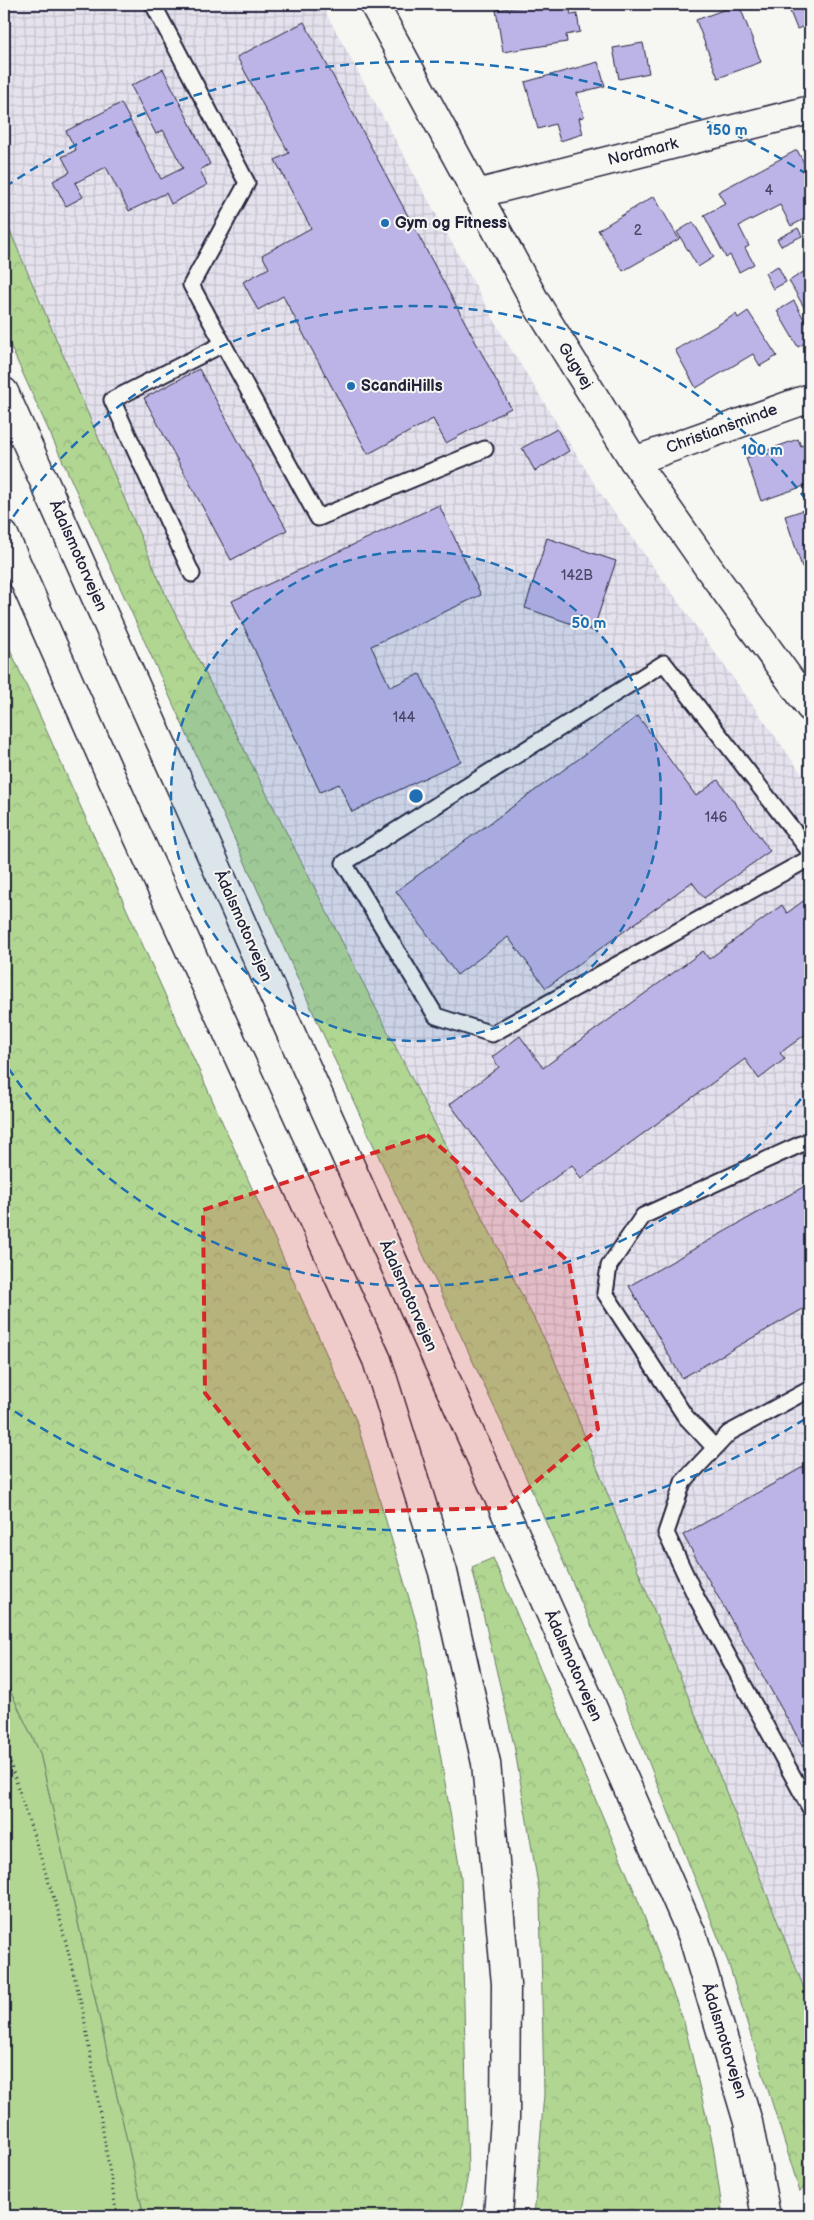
<svg xmlns="http://www.w3.org/2000/svg" width="814" height="2220" font-family="'Balsamiq Sans',sans-serif">
  <style>
    .industrial { fill: url(#industrial-grid) }
    .grass { fill: #b0d692; stroke: #697c66 }
    .forest { fill: url(#forest-crowns); stroke: #697c66 }
    .building { fill: #bcb4e6; stroke: #22223b }
    .lines { fill: none; stroke-linecap: round; stroke-linejoin: round }
    .service-casing { stroke: #22223b; stroke-width: 19 }
    .minor-casing { stroke: #22223b; stroke-width: 31 }
    .tertiary-casing { stroke: #22223b; stroke-width: 31 }
    .motorway-casing { stroke: #22223b; stroke-width: 31 }
    .path { stroke: #22223b; stroke-width: 3; stroke-dasharray: 1 4; stroke-linecap: butt }
    .service { stroke: #f6f6f2; stroke-width: 15 }
    .minor { stroke: #f6f6f2; stroke-width: 28 }
    .tertiary { stroke: #f6f6f2; stroke-width: 28 }
    .motorway { stroke: #f6f6f2; stroke-width: 28 }
    .marked { fill: #d62828; fill-opacity: 0.2; stroke: #d62828; stroke-width: 4; stroke-dasharray: 10 6; stroke-linejoin: round }
    .ring { fill: none; stroke: #1f6fb2; stroke-width: 2.5; stroke-dasharray: 9 6 }
    .poi-dot { fill: #1f6fb2; stroke: #f6f6f2; stroke-width: 2 }
    .labels { text-anchor: middle; dominant-baseline: central; stroke-width: 4; stroke-linejoin: round; paint-order: stroke }
    .number-label { font-size: 14px; fill: #484666 }
    .street-label { font-size: 16px; fill: #22223b; stroke: #f6f6f2 }
    .poi-label { font-size: 16px; font-weight: bold; fill: #22223b; stroke: #f6f6f2; text-anchor: start }
    .centre { fill: #1f6fb2; stroke: #f6f6f2; stroke-width: 2.5 }
    .ring-label { font-size: 15px; text-anchor: middle; font-weight: bold; fill: #1f6fb2; stroke: #f6f6f2; stroke-width: 4; stroke-linejoin: round; paint-order: stroke }
  </style>
  <defs>
    <pattern id="industrial-grid" width="8" height="8" patternUnits="userSpaceOnUse" patternTransform="scale(1.25)"><rect width="8" height="8" fill="#e5e2ee"/><path d="M0 4h8M4 0v8" fill="none" stroke="#c4c2cd"/></pattern>
    <pattern id="forest-crowns" width="20" height="18" patternUnits="userSpaceOnUse" patternTransform="scale(1.25)"><rect width="20" height="18" fill="#b0d692"/><path d="M2 6a3 3 0 1 1 6 0M12 15a3 3 0 1 1 6 0" fill="none" stroke="#97b77f"/></pattern>
  </defs>
  <rect width="100%" height="100%" fill="#f6f6f2"/>
  <filter id="ink" filterUnits="userSpaceOnUse"><feTurbulence type="fractalNoise" baseFrequency=".02" numOctaves="2"/><feDisplacementMap in="SourceGraphic" scale="10" xChannelSelector="R" yChannelSelector="G"/><feConvolveMatrix kernelMatrix="1 2 1 2 8 2 1 2 1" color-interpolation-filters="sRGB"/></filter>
  <g filter="url(#ink)">
    <path class="industrial" d="M 4,4 L 321,4 L 504,338 L 601,494 L 810,785 L 810,2003 L 552,1354 L 166,596 L 4,217 Z"/>
    <path class="grass" d="M 4,1678 L 40,1753 L 144,2216 L 4,2216 Z"/>
    <path class="forest" d="M 4,217 L 166,596 L 552,1354 L 810,2003 L 810,2182 L 800,2192 L 728,1962 L 620,1690 L 509,1439 L 428,1265 L 4,332 Z
      M 4,636 L 356,1420 L 420,1635 L 461,1877 L 468,2174 L 460,2216 L 144,2216 L 40,1753 L 4,1678 Z
      M 493,1558 L 636,1895 L 684,2022 L 713,2145 L 723,2216 L 534,2216 L 544,2094 L 540,1896 L 514,1745 L 472,1567 Z"/>
    <path class="building" d="M 539,4 L 569,4 L 571,15 L 577,14 L 580,32 L 566,35 L 567,42 L 503,52 L 496,10 Z
      M 739,4 L 761,62 L 718,78 L 696,20 Z
      M 787,4 L 810,4 L 810,24 L 797,29 Z
      M 304,22 L 511,408 L 446,443 L 433,419 L 368,454 L 283,296 L 258,310 L 243,282 L 269,268 L 262,255 L 311,228 L 275,160 L 289,153 L 237,57 Z
      M 643,43 L 649,73 L 619,79 L 613,48 Z
      M 598,62 L 605,86 L 577,93 L 584,117 L 579,118 L 583,134 L 560,141 L 555,124 L 538,129 L 525,82 Z
      M 163,69 L 210,164 L 200,170 L 207,185 L 171,204 L 166,193 L 129,211 L 106,167 L 75,183 L 83,197 L 66,206 L 53,181 L 70,172 L 62,157 L 76,150 L 66,131 L 121,103 L 161,179 L 183,168 L 163,130 L 156,134 L 131,86 Z
      M 797,150 L 810,174 L 810,216 L 791,226 L 780,205 L 739,226 L 749,246 L 745,248 L 754,264 L 739,272 L 730,255 L 726,258 L 704,215 L 725,204 L 718,192 Z
      M 654,196 L 679,239 L 623,271 L 598,230 Z
      M 693,222 L 714,257 L 698,267 L 677,232 Z
      M 798,228 L 802,236 L 781,246 L 777,239 Z
      M 778,266 L 786,282 L 773,289 L 765,273 Z
      M 810,268 L 810,315 L 809,316 L 789,281 Z
      M 794,301 L 810,330 L 810,340 L 798,347 L 777,311 Z
      M 748,311 L 777,356 L 760,366 L 753,354 L 696,388 L 675,350 L 736,314 L 738,318 Z
      M 199,369 L 287,530 L 231,560 L 144,398 Z
      M 557,429 L 569,451 L 535,471 L 522,448 Z
      M 798,439 L 801,446 L 810,442 L 810,484 L 761,501 L 746,458 Z
      M 439,505 L 481,595 L 371,646 L 390,687 L 420,674 L 461,761 L 352,812 L 339,784 L 320,792 L 232,601 Z
      M 810,508 L 810,564 L 802,567 L 785,516 Z
      M 547,538 L 616,561 L 593,631 L 525,608 Z
      M 638,716 L 696,796 L 718,780 L 770,851 L 704,898 L 692,882 L 546,988 L 508,937 L 457,975 L 396,891 Z
      M 810,896 L 810,1031 L 780,1053 L 785,1059 L 759,1079 L 745,1059 L 581,1179 L 572,1165 L 522,1202 L 450,1104 L 499,1067 L 492,1057 L 520,1036 L 543,1068 L 703,951 L 709,959 L 782,905 L 787,913 Z
      M 810,1183 L 810,1305 L 682,1378 L 629,1286 Z
      M 810,1463 L 810,1759 L 683,1535 Z"/>
    <g class="lines">
      <g class="service-casing">
        <path id="service" d="M 153,4 L 247,183 L 191,285 L 318,518 L 485,449
          M 192,574 L 112,400 L 223,344
          M 810,852 L 664,663 L 344,863 L 436,1016 L 492,1034 L 810,858
          M 810,1389 L 729,1433 L 683,1482 L 666,1533 L 696,1597 L 810,1808
          M 715,1448 L 685,1416 L 605,1293 L 609,1266 L 643,1216 L 810,1140"/>
      </g>
      <g class="minor-casing">
        <path id="minor" d="M 476,194 L 810,110
          M 634,461 L 810,398"/>
      </g>
      <g class="tertiary-casing">
        <path id="tertiary" d="M 374,4 L 536,303 L 634,461 L 708,567 L 810,707"/>
      </g>
      <g class="motorway-casing">
        <path id="motorway" d="M 4,392 L 588,1697 L 693,1937 L 748,2122 L 766,2216
          M 4,535 L 129,817 L 377,1360 L 443,1572 L 486,1763 L 506,1984 L 505,2118 L 498,2216"/>
      </g>
      <path class="path" d="M 4,1744 L 58,1911 L 83,2011 L 117,2216"/>
      <use href="#service" class="service"/>
      <use href="#minor" class="minor"/>
      <use href="#tertiary" class="tertiary"/>
      <use href="#motorway" class="motorway"/>
    </g>
  </g>
  <path class="marked" d="M 427,1135 L 569,1262 L 598,1429 L 505,1508 L 299,1513 L 205,1393 L 203,1210 Z"/>
  <circle cx="416" cy="796" r="245" fill="#1f6fb2" fill-opacity=".12"/>
  <g class="ring">
    <circle cx="416" cy="796" r="245"/>
    <path d="M810 1087A490 490 0 0 1 5 1063M5 529A490 490 0 0 1 810 505"/>
    <path d="M805 1419A735 735 0 0 1 5 1405M5 187A735 735 0 0 1 805 173"/>
  </g>
  <g class="poi-dot">
    <circle cx="385" cy="223" r="5"/>
    <circle cx="351" cy="386" r="5"/>
  </g>
  <g class="labels">
    <g class="number-label">
      <text x="769" y="190">4</text>
      <text x="638" y="230">2</text>
      <text x="577" y="575">142B</text>
      <text x="404" y="717">144</text>
      <text x="716" y="817">146</text>
    </g>
    <g class="street-label">
      <text transform="translate(643 152) rotate(-14)">Nordmark</text>
      <text transform="translate(575 366) rotate(58)">Gugvej</text>
      <text transform="translate(722 429) rotate(-20)">Christiansminde</text>
      <text transform="translate(78 556) rotate(66)">Ådalsmotorvejen</text>
      <text transform="translate(243 926) rotate(66)">Ådalsmotorvejen</text>
      <text transform="translate(408 1296) rotate(66)">Ådalsmotorvejen</text>
      <text transform="translate(573 1666) rotate(66)">Ådalsmotorvejen</text>
      <text transform="translate(724 2041) rotate(73)">Ådalsmotorvejen</text>
    </g>
    <g class="poi-label">
      <text x="395" y="223">Gym og Fitness</text>
      <text x="361" y="386">ScandiHills</text>
    </g>
  </g>
  <circle cx="416" cy="796" r="8" class="centre"/>
  <g class="ring-label">
    <text x="727" y="135">150 m</text>
    <text x="762" y="455">100 m</text>
    <text x="589" y="628">50 m</text>
  </g>
  <rect width="814" height="2220" fill="none" stroke="#f6f6f2" stroke-width="20"/>
  <rect x="10" y="10" width="794" height="2200" fill="none" stroke="#22223b" stroke-width="2" filter="url(#ink)"/>
</svg>
